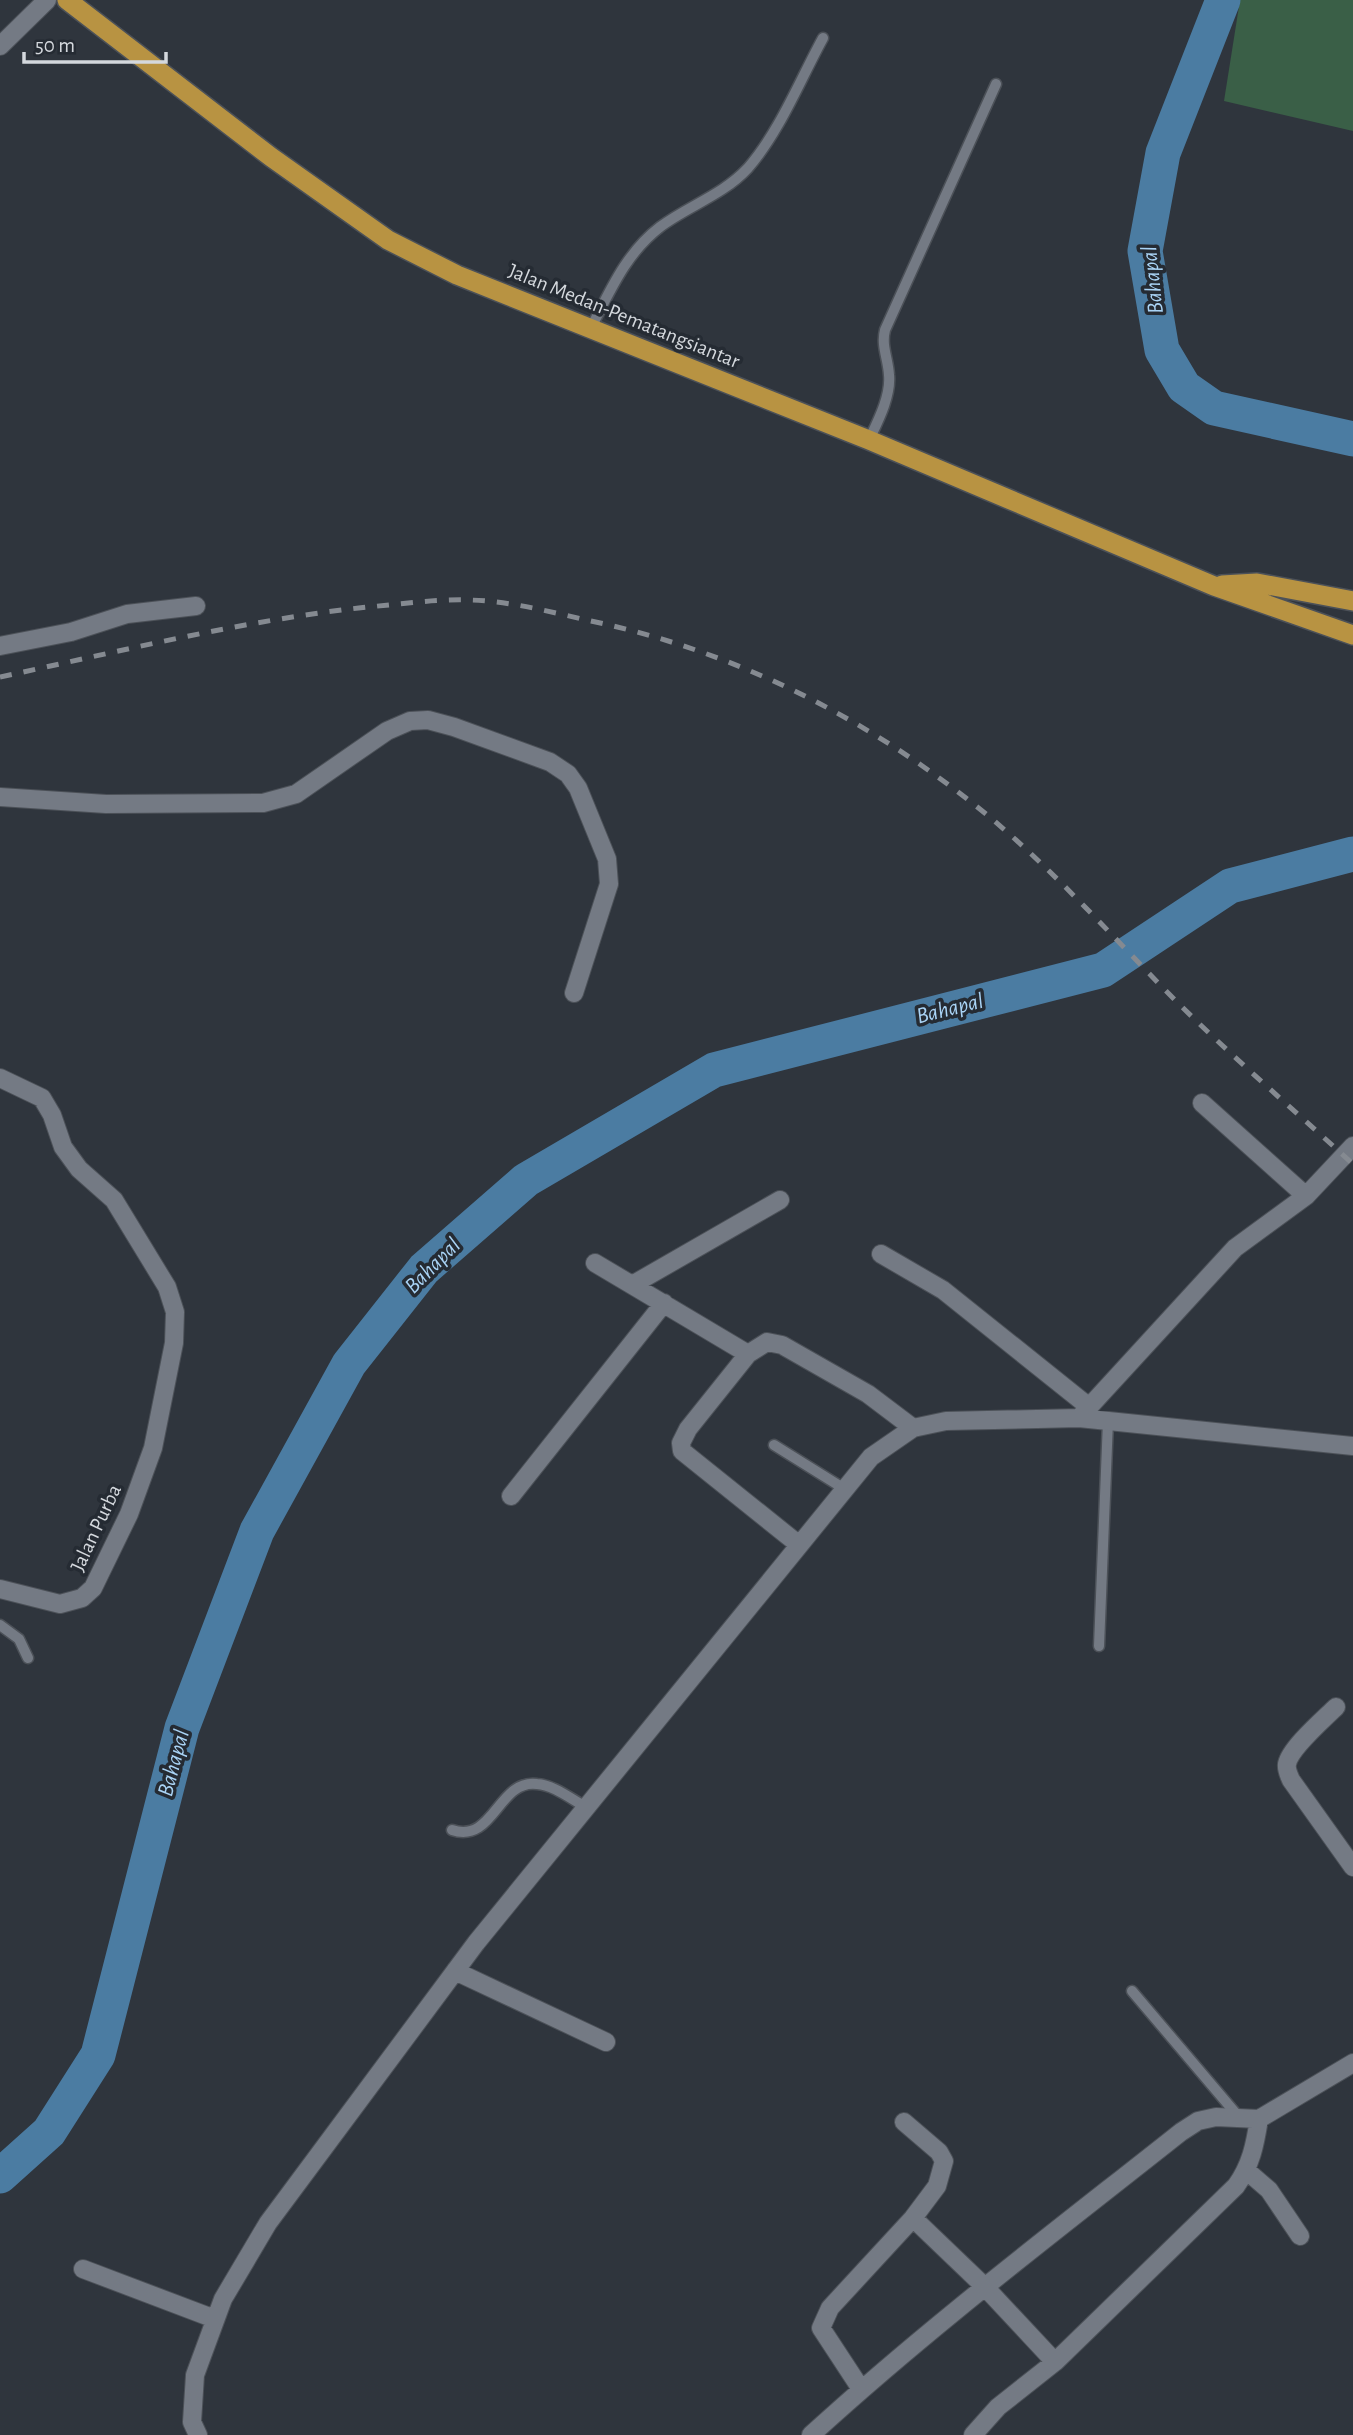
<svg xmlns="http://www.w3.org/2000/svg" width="1353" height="2435" font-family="'Alegreya Sans',sans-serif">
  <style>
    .green { fill: #3a5f47 }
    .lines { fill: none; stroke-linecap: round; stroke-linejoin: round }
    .river { stroke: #4b7ca2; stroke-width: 35 }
    .service-casing { stroke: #4c5158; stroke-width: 13 }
    .minor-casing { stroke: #4c5158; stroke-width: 20 }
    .trunk-casing { stroke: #4c5158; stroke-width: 22 }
    .service { stroke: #747a84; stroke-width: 10 }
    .minor { stroke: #747a84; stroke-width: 18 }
    .trunk { stroke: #b89342; stroke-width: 19 }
    .rail { stroke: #858a91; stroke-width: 5; stroke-dasharray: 12 12; stroke-linecap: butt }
    .labels { text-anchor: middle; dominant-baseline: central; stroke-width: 7; stroke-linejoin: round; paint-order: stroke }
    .street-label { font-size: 21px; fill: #d4d8dd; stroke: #252b33 }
    .water-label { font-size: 23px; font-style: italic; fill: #a9d3f5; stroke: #252b33 }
  </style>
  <rect width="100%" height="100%" fill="#2f353d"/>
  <path class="green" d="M 1240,0 L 1353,0 L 1353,131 L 1224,101 Z"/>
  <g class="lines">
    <path class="river" d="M 1223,0 L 1163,153 L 1145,251 L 1162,350 L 1184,387 L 1214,408 L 1353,439
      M 0,2176 L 49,2132 L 98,2055 L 182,1728 L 257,1531 L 349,1364 L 424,1269 L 526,1180 L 714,1070 L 1103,970 L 1230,886 L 1353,854"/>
    <g class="service-casing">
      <path id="service" d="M 591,328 C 610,291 626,253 660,227 C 688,206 723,195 748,168 C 780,131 800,80 823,38
        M 869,440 C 878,421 891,396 889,375 C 888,358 881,346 885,330 L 996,84
        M 774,1445 L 843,1488
        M 0,1625 L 19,1639 L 28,1658
        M 1099,1646 L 1108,1421
        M 452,1830 C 494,1844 498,1779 537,1784 C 554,1785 571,1799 586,1807
        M 1132,1991 L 1238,2116"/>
    </g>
    <g class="minor-casing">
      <path id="minor" d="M 0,46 L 47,0
        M 0,646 L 71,632 L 127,614 L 196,606
        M 0,797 L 106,804 L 263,803 L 296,794 L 387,731 L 410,721 L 428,720 L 454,727 L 550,762 L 568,774 L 578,788 L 607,859 L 609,884 L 574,993
        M 0,1078 L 42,1098 L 52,1115 L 63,1147 L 79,1169 L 114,1200 L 167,1287 L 175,1312 L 174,1343 L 153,1448 L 129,1514 L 93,1588 L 82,1598 L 60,1604 L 0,1589
        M 1202,1103 L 1306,1196
        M 881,1254 L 943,1290 L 1088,1406
        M 595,1263 L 748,1354 L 688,1429 L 681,1443 L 682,1451 L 798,1544
        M 632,1285 L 780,1200
        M 748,1354 L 767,1342 L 782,1345 L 868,1394 L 913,1428
        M 1079,1418 L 1235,1248 L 1306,1196 L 1353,1146
        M 511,1496 L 664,1303
        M 1336,1707 C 1324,1719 1290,1748 1287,1764 C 1286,1770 1289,1775 1291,1780 L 1353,1867
        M 455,1971 L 606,2042
        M 1247,2171 L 1269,2190 L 1300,2236
        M 913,2218 L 985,2287 L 1055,2362
        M 83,2269 L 215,2319
        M 861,2389 L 821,2328 L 830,2308 L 913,2218 L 937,2186 L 944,2161 L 939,2152 L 904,2122
        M 198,2435 L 192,2422 L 195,2375 L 223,2299 L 268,2223 L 476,1943 L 871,1457 L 913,1428 L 946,1421 L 1079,1418 L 1353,1446
        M 811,2435 C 929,2327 1056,2231 1181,2132 L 1198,2121 L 1216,2117 L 1259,2119 L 1353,2063
        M 973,2435 L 998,2407 L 1055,2362 L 1236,2186 C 1251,2165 1255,2145 1259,2119"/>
    </g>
    <g class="trunk-casing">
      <path id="trunk" d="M 67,0 L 271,157 L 388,240 L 457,275 L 869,440 L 1214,586 L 1353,635
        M 1222,585 L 1257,583 L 1353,601"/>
    </g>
    <use href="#service" class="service"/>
    <use href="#minor" class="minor"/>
    <use href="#trunk" class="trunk"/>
    <path class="rail" d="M 0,677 C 122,651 244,620 368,607 C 401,604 435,599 469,600 C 510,601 551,612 591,621 C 738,652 871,720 986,814 C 1054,870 1118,943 1181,1006 C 1236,1060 1296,1112 1353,1164"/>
  </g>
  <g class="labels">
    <g class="street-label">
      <text transform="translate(624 316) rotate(22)">Jalan Medan-Pematangsiantar</text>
      <text transform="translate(96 1528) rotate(-65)">Jalan Purba</text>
    </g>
    <g class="water-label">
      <text transform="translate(1153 280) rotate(-96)">Bahapal</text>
      <text transform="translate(950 1009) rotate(-14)">Bahapal</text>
      <text transform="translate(433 1266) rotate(-45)">Bahapal</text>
      <text transform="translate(174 1763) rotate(-75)">Bahapal</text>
    </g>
  </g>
  <path d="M24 52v10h142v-10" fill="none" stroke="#d4d8dd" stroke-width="3.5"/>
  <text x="35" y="52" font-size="21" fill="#d4d8dd" stroke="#252b33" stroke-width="5" paint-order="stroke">50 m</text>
</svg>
